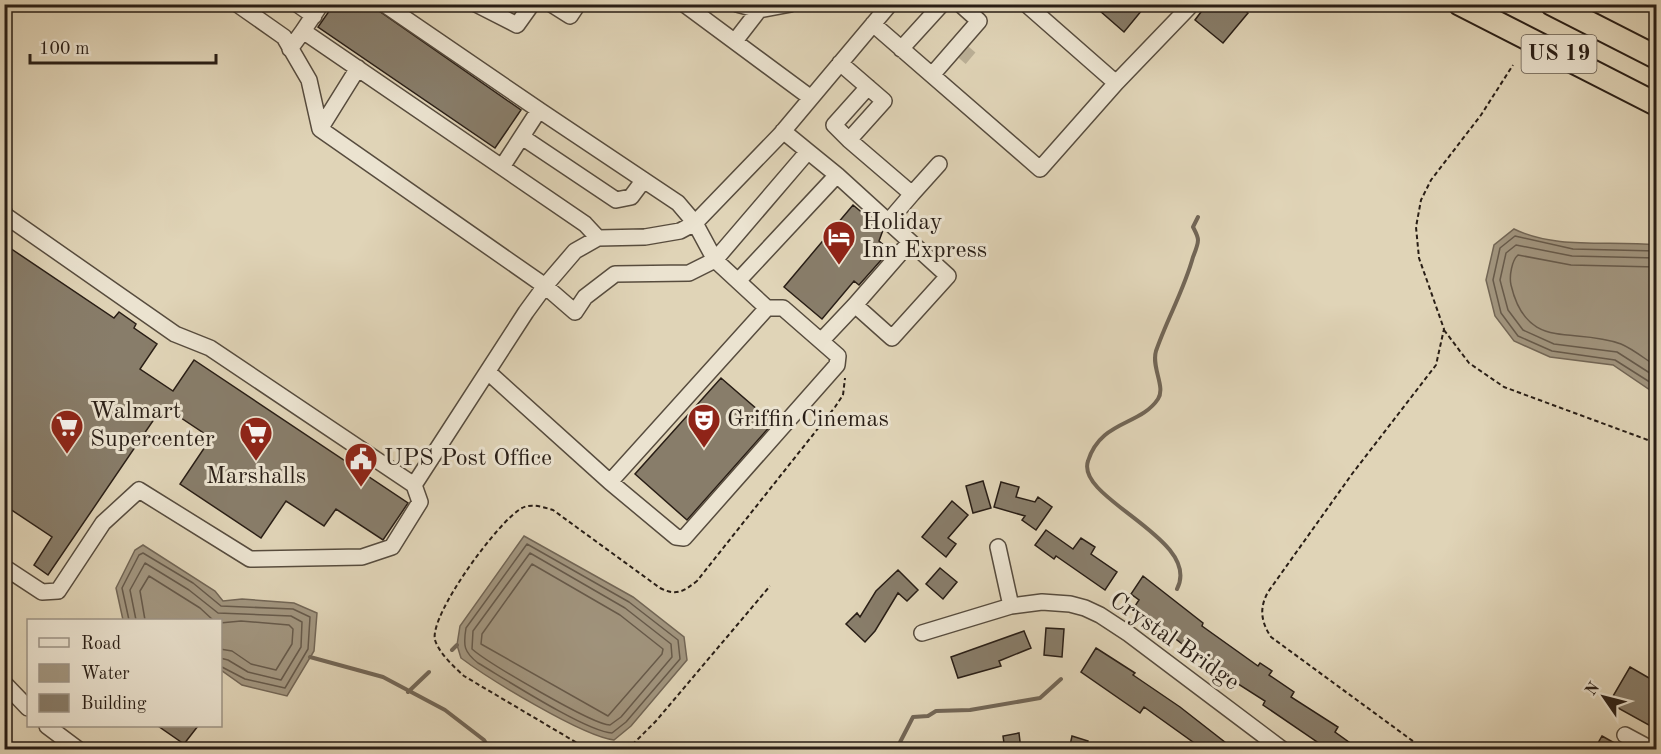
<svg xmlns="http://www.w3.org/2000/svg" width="1661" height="754" font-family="'Old Standard TT',serif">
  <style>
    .water { fill: #a29680; stroke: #726656; stroke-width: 1.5 }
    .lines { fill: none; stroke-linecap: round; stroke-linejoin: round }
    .shore { stroke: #665a4b; stroke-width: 1.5 }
    .stream { stroke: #726656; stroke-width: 4 }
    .building { fill: #887d6a; stroke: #291e16; stroke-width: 1.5 }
    .minor-tunnel { stroke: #bbb097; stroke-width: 15; stroke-dasharray: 15 8; stroke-linecap: butt }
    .minor-casing { stroke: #574c3e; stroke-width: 18 }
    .highway-casing { stroke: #291e16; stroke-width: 26 }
    .path { stroke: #291e16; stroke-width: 2; stroke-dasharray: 4.5 3; stroke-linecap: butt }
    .minor { stroke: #ebe3d0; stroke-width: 15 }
    .highway { stroke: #e0d4b7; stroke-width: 22 }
    .labels { text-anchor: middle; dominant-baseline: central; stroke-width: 6; stroke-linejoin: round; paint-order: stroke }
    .shield { fill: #ebe3d0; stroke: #63594e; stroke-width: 1.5 }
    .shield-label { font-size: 22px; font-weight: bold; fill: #291e16 }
    .poi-label { font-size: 24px; fill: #291e16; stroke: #ebe3d0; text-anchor: start }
    .street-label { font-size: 24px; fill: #291e16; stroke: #ebe3d0 }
  </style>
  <rect width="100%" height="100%" fill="#e0d4b7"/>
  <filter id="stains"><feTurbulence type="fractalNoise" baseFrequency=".00333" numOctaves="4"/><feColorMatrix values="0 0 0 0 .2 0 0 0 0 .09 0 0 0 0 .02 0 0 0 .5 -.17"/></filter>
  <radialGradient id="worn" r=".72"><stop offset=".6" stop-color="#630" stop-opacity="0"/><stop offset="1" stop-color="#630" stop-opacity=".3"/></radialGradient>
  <path class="water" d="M 1514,229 C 1557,250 1610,240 1656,245 L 1656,394 L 1613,365 L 1550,357 L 1514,341 L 1495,316 L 1486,280 L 1494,245 Z
    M 524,536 L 633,597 L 684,637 L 687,660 L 631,726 L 614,740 C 582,736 489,679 461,658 L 457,645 L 460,626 Z
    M 143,545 L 215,591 L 223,601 L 242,599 L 294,603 L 317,613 L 314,651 L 287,696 L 242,685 L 221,670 L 220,620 L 123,620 L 116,588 L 135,550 Z"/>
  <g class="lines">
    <path class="shore" d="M 1656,251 L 1573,249 L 1515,236 L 1500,248 L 1493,280 L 1501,313 L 1518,336 L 1552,351 L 1615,360 L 1656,386
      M 1656,258 L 1572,256 L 1516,245 L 1506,253 L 1500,280 L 1508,310 L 1523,330 L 1554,344 L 1617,352 L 1656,377
      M 1656,267 L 1571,265 L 1518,255 C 1512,260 1509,276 1511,285 C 1527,353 1573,326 1621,344 C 1633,349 1645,359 1656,366
      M 527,544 L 629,602 L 678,640 L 680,659 L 626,722 L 612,733 C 587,732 505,679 478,663 C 464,652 463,646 466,628 Z
      M 530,553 L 625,608 L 671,644 L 672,657 L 621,717 L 610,725 C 593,725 488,663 472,649 L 473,631 Z
      M 532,564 L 620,615 L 663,649 L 662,654 L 608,716 L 481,644 L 482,634 Z
      M 129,620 L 122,588 L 139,555 L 143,553 L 193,583 L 221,606 L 293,609 L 310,617 L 308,649 L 285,688 L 245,679 L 220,666
      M 136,620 L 130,590 L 145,563 L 189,590 L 218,613 L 291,616 L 302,622 L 301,647 L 281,680 L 248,672 L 228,660 L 220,658
      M 145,620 L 140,591 L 149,576 L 200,608 L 213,620
      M 220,623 L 241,621 L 289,625 L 293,629 L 292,644 L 276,670 L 251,664 L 232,651 L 220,649"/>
    <path class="stream" d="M 1177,589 C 1203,539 1075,499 1088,461 C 1101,420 1140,426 1158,399 C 1166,387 1151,367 1156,351 C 1167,319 1184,290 1193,257 C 1195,252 1198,245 1198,240 C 1198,236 1195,231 1193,227 L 1198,217
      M 452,650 L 457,645
      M 310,657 L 383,677 L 445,710 L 484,740 L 490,750
      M 408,692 L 429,672
      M 896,750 L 913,717 L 928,716 L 936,711 L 970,710 L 1040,698 L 1061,679"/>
  </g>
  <path class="building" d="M 334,4 L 369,4 L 521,110 L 495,148 L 318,27 Z
    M 1092,4 L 1147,4 L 1124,32 Z
    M 1207,4 L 1238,4 L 1248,13 L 1223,43 L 1195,20 Z
    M 853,205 L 883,230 L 879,241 L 890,250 L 859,285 L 854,281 L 822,319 L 784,287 Z
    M 4,244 L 114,318 L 119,312 L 136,324 L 134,328 L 157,344 L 140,369 L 173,391 L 194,360 L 408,503 L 383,540 L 336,509 L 324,526 L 286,501 L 261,538 L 180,484 L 211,438 L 163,406 L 48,575 L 34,565 L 52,537 L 4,505 Z
    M 721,378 L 773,423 L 687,520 L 635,474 Z
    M 983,481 L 991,508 L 973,513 L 966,486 Z
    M 1001,482 L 1019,487 L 1016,497 L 1035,502 L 1038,497 L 1052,507 L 1036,530 L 1022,520 L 1025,516 L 994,507 Z
    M 952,501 L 968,515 L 948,538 L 956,544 L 946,557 L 922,537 Z
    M 1046,530 L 1073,549 L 1081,538 L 1095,547 L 1091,554 L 1117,572 L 1105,590 L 1056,556 L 1054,559 L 1035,545 Z
    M 940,568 L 957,582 L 943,599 L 926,584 Z
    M 898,570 L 918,590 L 907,601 L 898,593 L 875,631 L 865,642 L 846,624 L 857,613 L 860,617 L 876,591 Z
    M 1143,576 L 1203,623 L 1202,626 L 1258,666 L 1260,663 L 1272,671 L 1269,675 L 1294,692 L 1291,697 L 1338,727 L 1335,732 L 1360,750 L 1329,750 L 1263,705 L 1265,701 L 1216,670 L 1151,620 L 1152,618 L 1135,606 L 1139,600 L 1131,594 Z
    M 1046,628 L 1064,629 L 1062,657 L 1044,655 Z
    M 1024,631 L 1031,648 L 999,661 L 1001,666 L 958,678 L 951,657 Z
    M 1096,648 L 1135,673 L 1133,675 L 1180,707 L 1235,750 L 1194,750 L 1197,745 L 1144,707 L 1140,713 L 1081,672 Z
    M 1630,667 L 1656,682 L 1656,729 L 1609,703 Z
    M 158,726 L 198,726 L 184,744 Z
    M 1019,733 L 1021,750 L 1005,750 L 1003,736 Z
    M 1072,736 L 1088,741 L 1086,750 L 1069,750 Z
    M 1602,736 L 1627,750 L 1594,750 Z"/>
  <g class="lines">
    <path class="minor-tunnel" d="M 960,59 L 972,45"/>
    <g class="minor-casing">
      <path id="minor" d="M 237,4 L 284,37 L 309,80 L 320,129 L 545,286 L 575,251 L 598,238 L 645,237 L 680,231 L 695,223 L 780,135 L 890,4
        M 297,4 L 314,16
        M 384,4 L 539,110
        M 476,4 L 517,25 L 532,4
        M 551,4 L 570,16 L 578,4
        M 684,4 L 811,98
        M 737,4 L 759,10
        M 1026,4 L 1116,83
        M 873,24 L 1040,169 L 1116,83 L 1192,4
        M 303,31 L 321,4
        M 735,41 L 759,10 L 791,4
        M 290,49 L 303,31 L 585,224 L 598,238
        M 901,49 L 942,4
        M 840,63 L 884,101 L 849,140 L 912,194 L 888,222
        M 932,75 L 979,21 L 960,4
        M 320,129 L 358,68
        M 522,137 L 616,200 L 631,197 L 643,181
        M 849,140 L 834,125 L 868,87
        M 805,149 L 837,175 L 948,276 L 892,338 L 855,305 L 821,341
        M 502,167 L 539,110 L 678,203 L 695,223 L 715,260 L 804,156 L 805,149 L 783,131
        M 912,194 L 939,164
        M 4,212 L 6,216 L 175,334 L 210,348 L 414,485 L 526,312 L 545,286 L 575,312 L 585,297 L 615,274 L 689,273 L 715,260 L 767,308 L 610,482 L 488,372
        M 738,281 L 837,175
        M 855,305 L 910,242
        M 610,482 L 676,537 L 684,538 L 837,365 L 838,356 L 783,308 L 767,308
        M 998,547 L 1011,606
        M 4,567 L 42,592 L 58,591 L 103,523 L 139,490 L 250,559 L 362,557 L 392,547 L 420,502 L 414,485
        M 922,633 L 1011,606 L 1042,602 L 1070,604 L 1085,608 L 1100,615 L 1129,634 L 1283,750
        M 4,683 L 28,708
        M 47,726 L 79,750
        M 1625,735 L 1653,750"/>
    </g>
    <g class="highway-casing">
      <path id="highway" d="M 1460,4 L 1656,104
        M 1552,4 L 1656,57"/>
    </g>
    <path class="path" d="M 1444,330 L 1469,363 L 1504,387 L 1656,443
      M 589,750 L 464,676 C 454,667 439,653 435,640 C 429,615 499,520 522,508 C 531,503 543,507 553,510 L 660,588 C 676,596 683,592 697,581 L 835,407 L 843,395 L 845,378
      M 627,750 L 656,721 L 770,586
      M 1425,750 L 1271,637 C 1261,622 1259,608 1268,592 L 1352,474 L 1436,365 L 1444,329 L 1419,258 L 1416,227 L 1421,200 L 1431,180 L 1481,115 L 1513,65"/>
    <use href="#minor" class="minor"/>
    <use href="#highway" class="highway"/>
  </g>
  <defs>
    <g id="hotel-pin" transform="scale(1.725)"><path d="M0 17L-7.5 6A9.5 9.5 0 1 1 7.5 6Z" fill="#8f2418" stroke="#ebe3d0"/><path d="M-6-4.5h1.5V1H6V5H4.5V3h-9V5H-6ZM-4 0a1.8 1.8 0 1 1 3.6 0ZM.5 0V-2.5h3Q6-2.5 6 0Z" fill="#fff"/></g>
    <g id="theatre-pin" transform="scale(1.725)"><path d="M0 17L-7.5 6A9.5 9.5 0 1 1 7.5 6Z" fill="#8f2418" stroke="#ebe3d0"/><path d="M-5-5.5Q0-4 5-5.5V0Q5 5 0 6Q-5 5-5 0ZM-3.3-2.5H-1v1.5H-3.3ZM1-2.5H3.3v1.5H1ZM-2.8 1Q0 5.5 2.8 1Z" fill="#fff"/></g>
    <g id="supermarket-pin" transform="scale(1.725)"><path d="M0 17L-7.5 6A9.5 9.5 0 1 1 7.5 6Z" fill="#8f2418" stroke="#ebe3d0"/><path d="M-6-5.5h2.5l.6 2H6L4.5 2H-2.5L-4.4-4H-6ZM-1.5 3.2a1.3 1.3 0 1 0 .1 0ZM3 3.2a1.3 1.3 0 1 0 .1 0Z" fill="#fff"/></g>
    <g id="civic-pin" transform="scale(1.725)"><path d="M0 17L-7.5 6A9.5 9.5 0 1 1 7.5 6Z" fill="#8f2418" stroke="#ebe3d0"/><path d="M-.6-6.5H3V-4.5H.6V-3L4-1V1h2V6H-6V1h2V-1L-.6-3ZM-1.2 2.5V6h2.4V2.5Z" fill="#fff"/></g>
  </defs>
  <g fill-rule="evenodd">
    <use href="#hotel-pin" x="839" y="237"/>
    <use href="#theatre-pin" x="704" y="420"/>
    <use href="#supermarket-pin" x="67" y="426"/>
    <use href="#supermarket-pin" x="256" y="433"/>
    <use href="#civic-pin" x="361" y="459"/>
  </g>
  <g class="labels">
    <rect class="shield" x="1521.5" y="35" width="75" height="38" rx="4.5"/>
    <g class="shield-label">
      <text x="1559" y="54">US 19</text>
    </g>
    <g class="poi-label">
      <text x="862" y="223">Holiday<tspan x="862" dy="28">Inn Express</tspan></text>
      <text x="90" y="412">Walmart<tspan x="90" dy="28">Supercenter</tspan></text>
      <text x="727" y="420">Griffin Cinemas</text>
      <text x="384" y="459">UPS Post Office</text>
      <text x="256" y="477" text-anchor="middle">Marshalls</text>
    </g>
    <g class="street-label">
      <text transform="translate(1174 642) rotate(35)">Crystal Bridge</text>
    </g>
  </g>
  <rect width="1661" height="754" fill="none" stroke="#e0d4b7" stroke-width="24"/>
  <rect x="6" y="6" width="1649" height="742" fill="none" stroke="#291e16" stroke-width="3"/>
  <rect x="12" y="12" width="1637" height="730" fill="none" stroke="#291e16" stroke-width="1.5"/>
  <rect x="27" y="619" width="195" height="108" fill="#ebe3d0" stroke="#9d9486" stroke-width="1.5"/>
  <rect x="39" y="638" width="30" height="9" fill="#ebe3d0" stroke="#9d9486" stroke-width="1.5"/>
  <text x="81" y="649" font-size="18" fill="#291e16">Road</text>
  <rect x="39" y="664" width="30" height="18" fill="#a29680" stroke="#9d9486" stroke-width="1.5"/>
  <text x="81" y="679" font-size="18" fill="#291e16">Water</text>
  <rect x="39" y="694" width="30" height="18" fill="#887d6a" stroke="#9d9486" stroke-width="1.5"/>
  <text x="81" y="709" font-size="18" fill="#291e16">Building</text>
  <g transform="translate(1604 697) rotate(305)" stroke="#ebe3d0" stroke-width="4.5" paint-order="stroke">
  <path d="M0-4.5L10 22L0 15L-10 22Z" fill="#291e16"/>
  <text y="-9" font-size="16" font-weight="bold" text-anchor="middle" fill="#291e16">N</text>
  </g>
  <path d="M30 54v9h186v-9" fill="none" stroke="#291e16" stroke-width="3"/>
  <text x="39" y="54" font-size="18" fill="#291e16" stroke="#ebe3d0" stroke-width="4.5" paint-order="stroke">100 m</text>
  <rect width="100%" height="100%" filter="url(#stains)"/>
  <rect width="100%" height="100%" fill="url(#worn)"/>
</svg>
